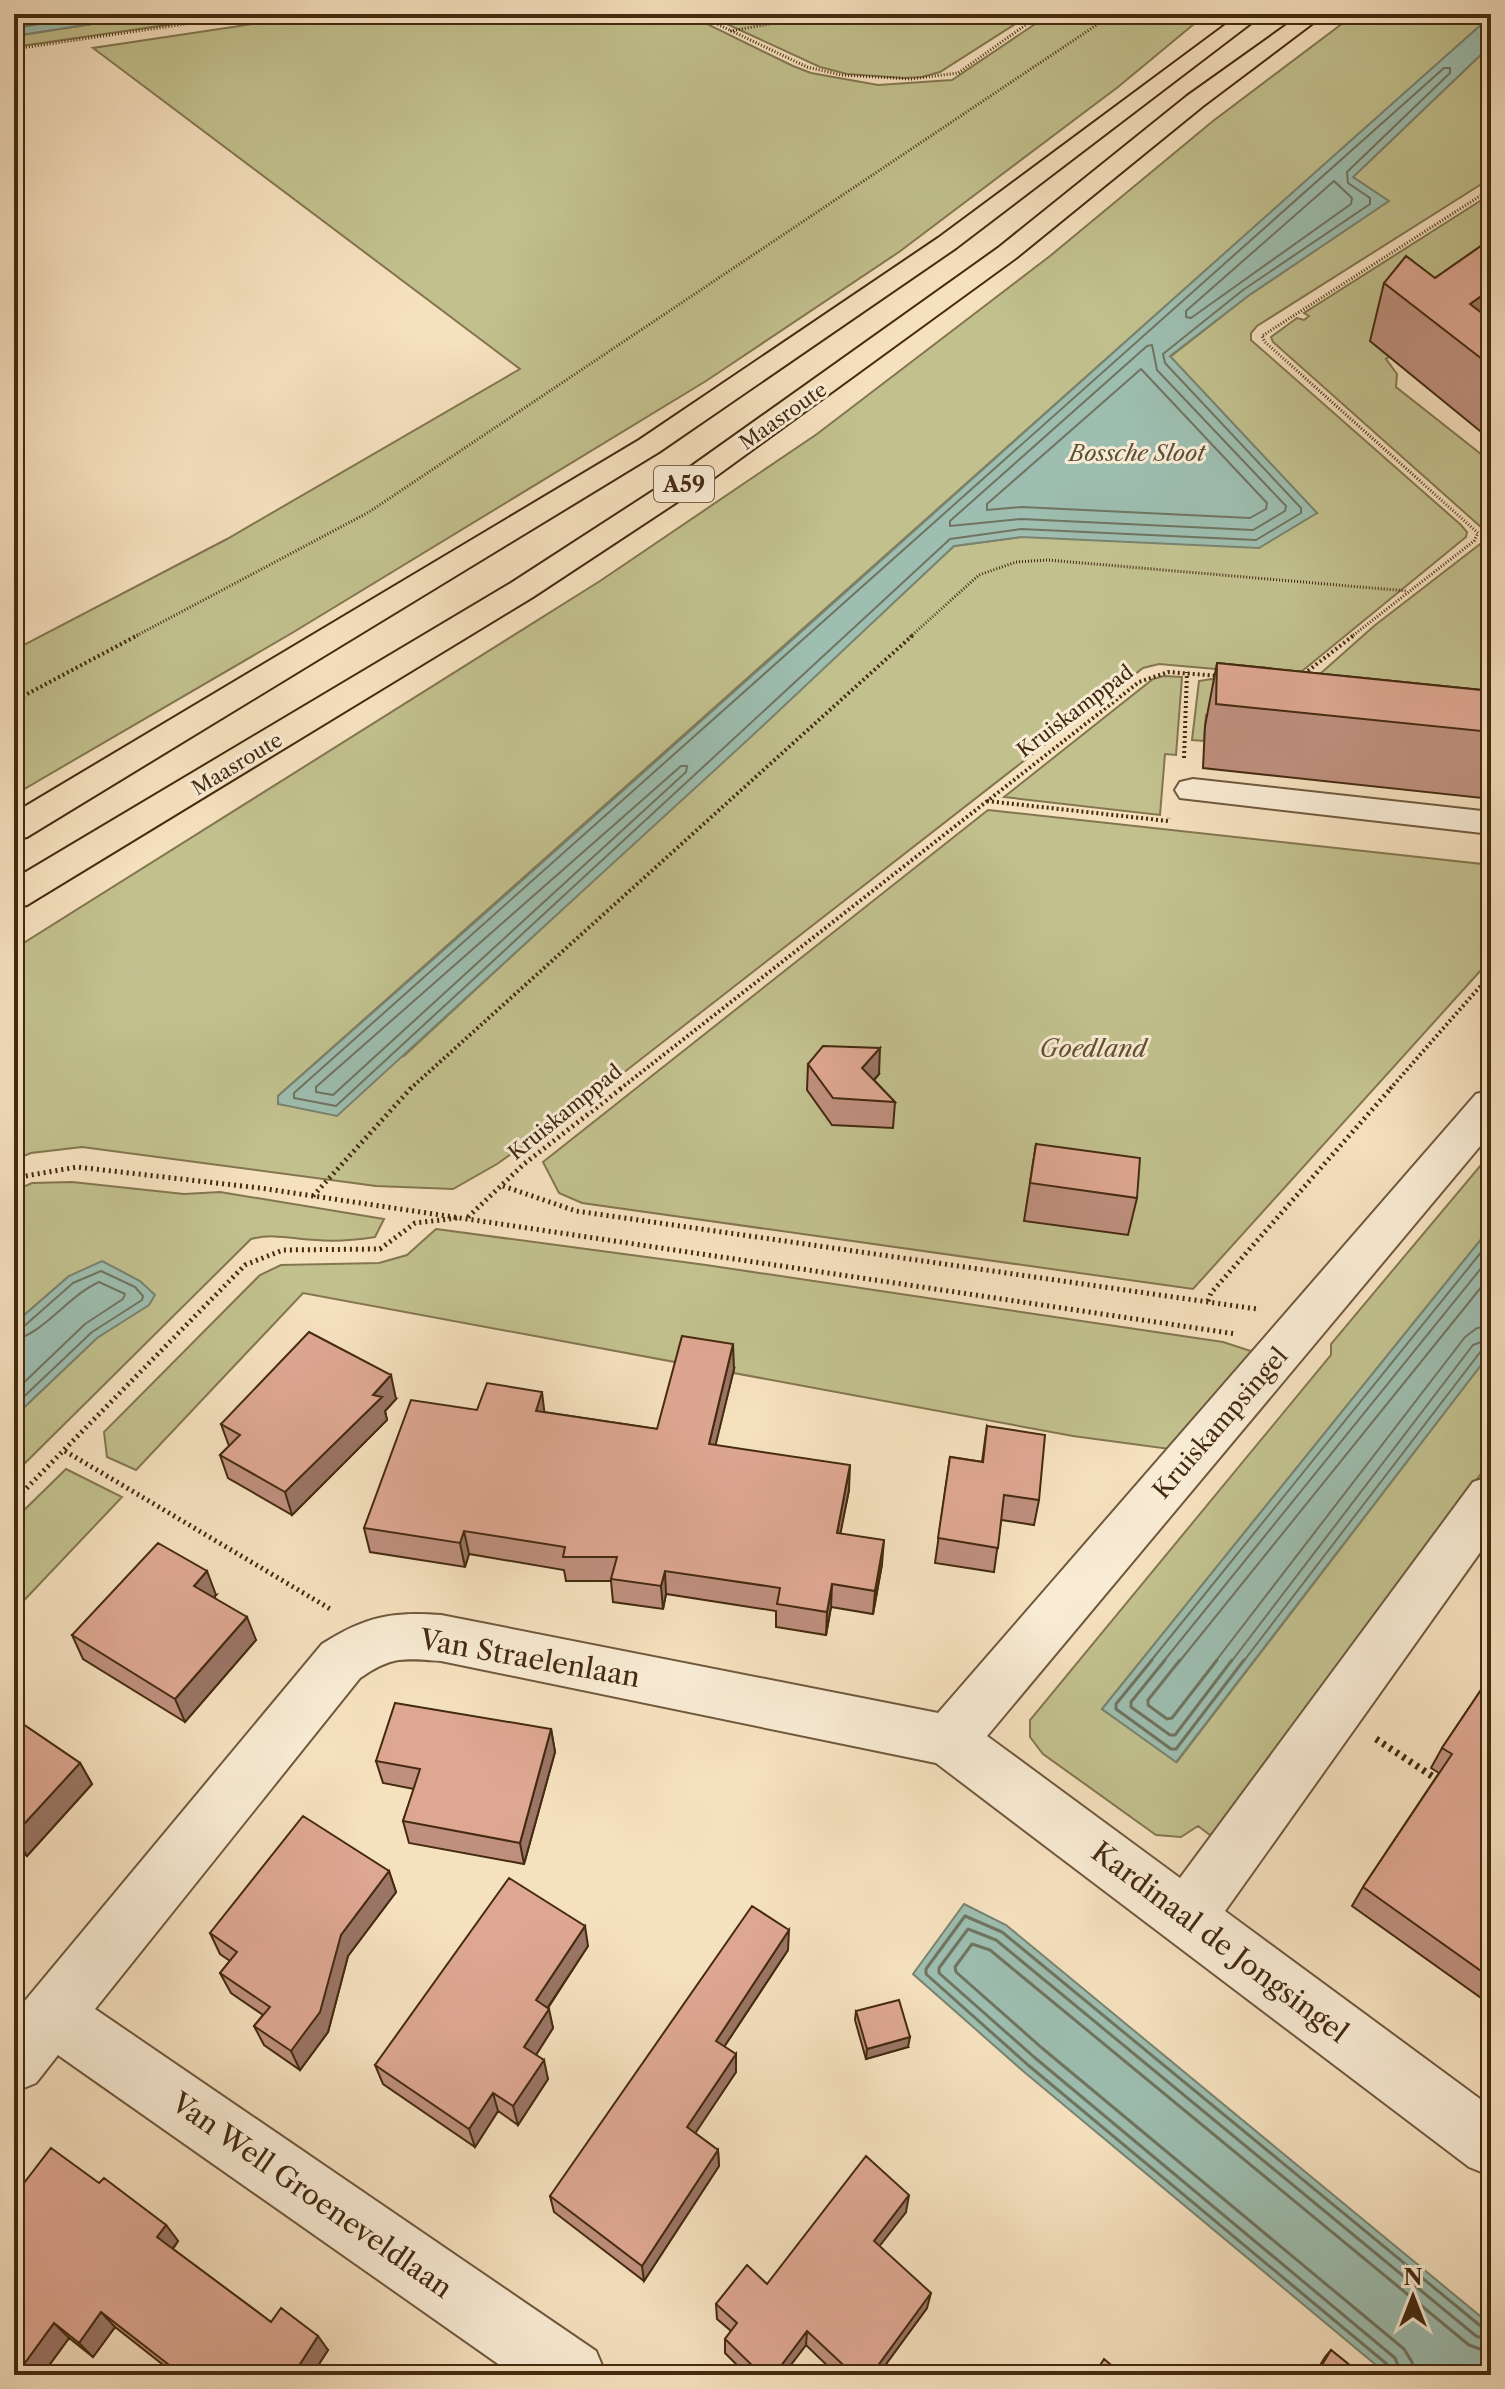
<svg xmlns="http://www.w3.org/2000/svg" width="1505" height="2389" font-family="'Libre Caslon Text',serif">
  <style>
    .green { fill: #c2c18e; stroke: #83764f; stroke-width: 2 }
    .water { fill: #9dbeb0; stroke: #798370; stroke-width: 2 }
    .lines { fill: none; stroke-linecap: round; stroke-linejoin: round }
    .shore-far1 { stroke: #707460; stroke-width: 2 }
    .shore { stroke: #707460; stroke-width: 3 }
    .minor-casing { stroke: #70583c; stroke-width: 4 }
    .highway-casing { stroke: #442a10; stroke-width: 4 }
    .path-far3 { stroke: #442a10; stroke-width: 3; stroke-dasharray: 1 2; stroke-linecap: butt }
    .path-far2 { stroke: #442a10; stroke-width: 4; stroke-dasharray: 2 3; stroke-linecap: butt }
    .path-far1 { stroke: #442a10; stroke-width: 5; stroke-dasharray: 2 4; stroke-linecap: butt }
    .path { stroke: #442a10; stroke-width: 7; stroke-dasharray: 3 5; stroke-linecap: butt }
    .minor { fill: #f9ecd5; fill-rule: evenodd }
    .highway { fill: #f6e1bf; fill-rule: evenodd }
    .wall { fill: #bf907e; stroke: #442a10; stroke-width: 2 }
    .shaded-wall { fill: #9b7566; stroke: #442a10; stroke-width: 2 }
    .building { fill: #dea792; stroke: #442a10; stroke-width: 2 }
    .labels { text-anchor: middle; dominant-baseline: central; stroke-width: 6; stroke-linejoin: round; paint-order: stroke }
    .far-street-label { font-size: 20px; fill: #442a10; stroke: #f9ecd5 }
    .far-water-label { font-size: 22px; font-style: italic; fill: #5a4f38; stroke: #f9ecd5 }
    .shield { fill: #f9ecd5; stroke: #7a644b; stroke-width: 2 }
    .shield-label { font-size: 22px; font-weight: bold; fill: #442a10 }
    .park-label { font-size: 24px; font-style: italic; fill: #645030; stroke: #f9ecd5 }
    .street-label { font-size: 24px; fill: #442a10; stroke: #f9ecd5 }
    .near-street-label { font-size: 28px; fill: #442a10; stroke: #f9ecd5 }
  </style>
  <rect width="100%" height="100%" fill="#f6e1bf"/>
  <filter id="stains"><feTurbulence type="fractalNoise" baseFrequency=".0025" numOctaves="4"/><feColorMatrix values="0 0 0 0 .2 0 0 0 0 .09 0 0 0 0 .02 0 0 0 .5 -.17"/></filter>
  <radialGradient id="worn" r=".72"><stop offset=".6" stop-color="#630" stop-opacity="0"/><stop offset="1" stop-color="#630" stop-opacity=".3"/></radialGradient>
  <path class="green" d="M 157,14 L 243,14 L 14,47 L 14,36 Z
    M 320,14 L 687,14 L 793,66 L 811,73 L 878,85 L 952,80 L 1050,14 L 1206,14 L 1118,87 L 899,252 L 706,381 L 292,633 L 14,795 L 14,650 L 227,539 L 520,369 L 93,48 Z
    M 705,14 L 1031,14 L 940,72 L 922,77 L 904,78 L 847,74 L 820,67 Z
    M 1355,14 L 1491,16 C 1087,376 685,738 278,1096 L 278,1104 L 404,1056 L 954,546 L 1021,537 L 1317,513 L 1170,357 L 1248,296 L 1388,201 L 1353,177 L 1491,45 L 1491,178 L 1257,326 L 1251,333 L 1251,340 L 1461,525 L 1467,532 L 1466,537 L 1296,676 L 1159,664 L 1143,668 L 600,1091 L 497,1164 L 453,1189 L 376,1186 L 82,1147 L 31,1153 L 14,1160 L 14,949 L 600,581 L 817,434 L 1050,256 L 1213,121 Z
    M 1491,194 L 1491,284 L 1386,359 L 1397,374 L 1396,387 L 1491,462 L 1491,744 L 1206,715 L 1204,741 L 1192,740 L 1199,681 L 1211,679 L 1287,686 L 1312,681 L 1374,626 L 1484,541 L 1486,534 L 1482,528 L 1273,342 L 1271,337 L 1297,318 L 1304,320 L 1309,316 L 1304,313 Z
    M 1164,676 L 1182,677 L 1176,755 L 1165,754 L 1160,815 L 1004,797 L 1153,679 Z
    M 988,810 L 1491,865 L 1491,959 L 1193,1289 L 582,1203 L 559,1193 L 543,1162 Z
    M 1491,1153 L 1491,1227 L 1102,1709 L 1177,1762 L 1491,1352 L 1491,1460 L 1214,1838 L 1198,1826 L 1181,1837 L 1156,1835 L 1043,1754 L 1030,1737 L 1030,1720 L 1331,1355 L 1331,1344 Z
    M 72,1182 L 184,1194 L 220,1192 L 384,1219 L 375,1237 C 356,1240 336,1242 316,1240 C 293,1239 274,1233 251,1239 L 14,1474 L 14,1417 L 97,1338 L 122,1321 L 69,1276 L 14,1324 L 14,1191 L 32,1183 Z
    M 436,1229 L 706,1265 L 1223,1342 L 1257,1353 L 1177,1450 L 1073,1436 L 303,1293 L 136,1470 L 107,1457 L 104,1432 L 260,1275 L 281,1265 L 379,1263 L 407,1255 Z
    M 66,1469 L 122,1497 L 14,1611 L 14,1520 Z"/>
  <path class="water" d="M 14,14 L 157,14 L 14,36 Z
    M 1491,16 L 1491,45 L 1353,177 L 1389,201 L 1248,296 L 1170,356 L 1317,513 L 1259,548 L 1021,537 L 954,546 L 753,735 L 337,1116 L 278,1104 L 278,1096 C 685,739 1086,375 1491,16 Z
    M 1491,1227 L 1491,1352 L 1176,1762 L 1102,1709 Z
    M 102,1261 L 140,1281 L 155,1295 L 149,1305 L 97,1338 L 14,1417 L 14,1324 L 69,1276 Z
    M 964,1904 L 1006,1925 L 1491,2325 L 1491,2375 L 1388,2375 L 1023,2071 L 913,1974 Z"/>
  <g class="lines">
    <path class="shore-far1" d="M 14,28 L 103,14
      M 1444,68 L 1450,68 L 1450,73 L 1347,172 L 1348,183 L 1370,198 L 1370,204 L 1243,290 L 1163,354 L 1165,363 L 1301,508 L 1301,513 L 1256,540 L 1021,529 L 950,539 L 336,1106 L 294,1098 L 294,1093 Z
      M 1334,181 L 1352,198 L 1351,204 L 1191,318 L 1186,317 L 1186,311 Z
      M 1152,345 L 1157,370 L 1286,506 L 1285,511 L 1253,530 L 1021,519 L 950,526 L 950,521 L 1147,346 Z
      M 1141,369 L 1267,503 L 1266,509 L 1250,518 L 1022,507 L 987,510 L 987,504 Z
      M 681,766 L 687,766 L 686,772 L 333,1095 L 316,1092 L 316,1087 Z
      M 14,1330 L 22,1328 L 73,1283 L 101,1271 L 135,1287 L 143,1296 L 142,1300 L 92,1332 L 14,1406
      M 14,1340 C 44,1333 68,1296 99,1282 L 125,1294 L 123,1299 L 85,1324 L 14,1392
      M 1150,1662 L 1491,1240
      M 1163,1662 L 1491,1256
      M 1179,1662 L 1491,1275
      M 1215,1662 L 1465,1337 L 1477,1328 L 1491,1326
      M 1231,1662 L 1473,1345 L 1491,1338
      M 1243,1662 L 1481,1351 L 1491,1348"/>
    <path class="shore" d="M 1152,1660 L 1116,1704 L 1116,1709 L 1171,1749 L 1176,1749 L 1244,1660
      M 1165,1660 L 1131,1702 L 1131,1707 L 1170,1735 L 1175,1735 L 1232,1660
      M 1180,1660 L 1148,1700 L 1148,1705 L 1167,1719 L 1172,1718 L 1217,1660
      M 1392,2375 L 1388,2365 L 1028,2065 L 926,1974 L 926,1969 L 965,1916 L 1002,1932 L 1483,2328 L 1491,2330
      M 1402,2375 L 1395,2358 L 1034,2057 L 939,1973 L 939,1968 L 968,1929 L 996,1940 L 1476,2336 L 1491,2341
      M 1414,2375 L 1412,2362 L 1404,2349 L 1042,2048 L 956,1972 L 955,1967 L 972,1944 L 990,1950 L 1469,2345 L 1491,2353"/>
    <g class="minor-casing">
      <path id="minor" d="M 1193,779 L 1491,812 L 1491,834 L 1180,798 L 1175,790 L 1180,782 Z
        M 1491,1090 L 1491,1133 L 987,1736 L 1180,1878 L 1473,1482 L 1491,1476 L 1491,1537 L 1225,1911 L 1491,2107 L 1491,2176 L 1469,2167 L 936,1763 L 441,1661 C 403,1658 392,1656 360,1678 L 95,2009 L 596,2351 L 606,2375 L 514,2375 L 58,2055 L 36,2083 L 14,2092 L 14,2014 L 322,1644 C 364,1617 392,1611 441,1615 L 938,1713 L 1476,1094 Z"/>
    </g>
    <g class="highway-casing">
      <path id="highway" d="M 1240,14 L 1263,14 L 956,248 L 659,452 L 27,837 L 14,840 L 14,813 L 639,440 L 938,238 Z
        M 1302,14 L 1325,14 L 1203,106 L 1016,258 L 715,477 L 533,597 L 27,905 L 14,908 L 14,879 L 511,583 L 693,465 L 998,248 L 1187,96 Z"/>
    </g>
    <path class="path-far3" d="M 696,14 L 807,67 L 841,75 L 911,79 L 958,73 L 1041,14
      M 730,31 L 825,14
      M 14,49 L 254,14
      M 134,637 L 369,512 L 1113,14
      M 910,637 L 979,575 L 1016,562 L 1048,560 L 1407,591
      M 1351,637 L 1474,541 L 1478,533 L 1265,342 L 1262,336 L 1491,189"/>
    <path class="path-far2" d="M 1304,674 L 1354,635
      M 14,701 L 138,635
      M 1184,758 L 1187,672
      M 987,801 L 1168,821 L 1169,818
      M 410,1089 L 913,635
      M 620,1089 L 1139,682 L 1168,672 L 1220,676
      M 1390,1089 L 1491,974"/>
    <path class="path-far1" d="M 14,1178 L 77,1167 L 260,1188 L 1236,1334
      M 503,1186 L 576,1211 L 1257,1309
      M 313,1196 L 412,1087
      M 468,1217 L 524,1164 L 623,1087
      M 1208,1301 L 1211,1293 L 1392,1087
      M 65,1451 L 332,1610
      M 14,1501 L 245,1265 L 283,1250 L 380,1249 L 415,1223 L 458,1218"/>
    <path class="path" d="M 1376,1739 L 1441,1782"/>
    <use href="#minor" class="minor"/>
    <use href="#highway" class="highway"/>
  </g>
  <path class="wall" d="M 1491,239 L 1491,440 L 1370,341 L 1384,283 L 1435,278 Z
    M 1217,663 L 1491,691 L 1491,799 L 1203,768 L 1205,726 Z
    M 808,1064 L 879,1074 L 874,1080 L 895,1102 L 893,1128 L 832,1125 L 807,1090 Z
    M 1036,1144 L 1137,1198 L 1128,1235 L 1024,1221 Z
    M 734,1369 L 715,1445 L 849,1490 L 840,1533 L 882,1564 L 873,1614 L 831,1607 L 826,1635 L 776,1627 L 776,1611 L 666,1594 L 663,1609 L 613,1602 L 611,1581 L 566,1581 L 564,1570 L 469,1554 L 465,1567 L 370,1552 L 364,1528 L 477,1410 L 544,1412 L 657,1429 Z
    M 396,1399 L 385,1411 L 387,1420 L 292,1515 L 228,1478 L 220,1455 L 229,1446 L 221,1424 Z
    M 987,1426 L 1039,1500 L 1034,1525 L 1001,1520 L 994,1572 L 935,1563 L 950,1457 L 982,1462 Z
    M 216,1595 L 214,1597 L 256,1640 L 185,1722 L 83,1659 L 72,1635 Z
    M 1491,1675 L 1491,2005 L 1352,1906 L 1363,1887 L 1439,1773 L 1431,1768 L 1442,1748 Z
    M 14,1718 L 80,1763 L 92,1784 L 27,1856 L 14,1847 Z
    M 551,1729 L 555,1752 L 524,1864 L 409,1843 L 403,1821 L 414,1789 L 383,1783 L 376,1761 Z
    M 389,1871 L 396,1892 L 348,1956 L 328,2032 L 300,2070 L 264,2045 L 254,2026 L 263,2015 L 231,1993 L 220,1973 L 230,1961 L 220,1954 L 210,1933 Z
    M 588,1946 L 548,2008 L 553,2028 L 536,2055 L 548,2079 L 518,2125 L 498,2111 L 475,2147 L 383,2084 L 375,2065 Z
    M 788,1950 L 724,2047 L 736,2072 L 695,2133 L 718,2150 L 719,2166 L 644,2281 L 554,2212 L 550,2196 Z
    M 856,2011 L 908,2047 L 866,2059 L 855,2020 Z
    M 99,2183 L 166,2225 L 178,2241 L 173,2249 L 271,2322 L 328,2350 L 312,2375 L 176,2375 L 115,2327 L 93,2357 L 69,2338 L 42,2375 L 17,2192 Z
    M 906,2212 L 879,2246 L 927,2308 L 878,2375 L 837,2375 L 806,2345 L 783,2375 L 747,2375 L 725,2353 L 725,2339 L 731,2331 L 717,2319 L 716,2304 L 767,2284 Z
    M 1331,2350 L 1362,2375 L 1314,2375 L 1325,2357 Z"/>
  <path class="shaded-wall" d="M 1491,289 L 1491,335 L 1470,304 Z
    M 880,1048 L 879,1074 L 861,1094 L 862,1068 Z
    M 733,1344 L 734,1369 L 710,1468 L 709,1444 Z
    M 391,1375 L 396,1399 L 385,1411 L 387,1420 L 292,1515 L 285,1492 Z
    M 542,1392 L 545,1417 L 536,1411 Z
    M 850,1465 L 849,1490 L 836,1556 L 837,1533 Z
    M 464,1531 L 469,1554 L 465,1567 L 460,1543 Z
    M 884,1540 L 882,1564 L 873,1614 L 875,1591 Z
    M 207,1571 L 216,1595 L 203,1609 L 194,1586 Z
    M 665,1571 L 666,1594 L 663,1609 L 661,1586 Z
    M 832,1584 L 831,1607 L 826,1635 L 827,1612 Z
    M 247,1617 L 256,1640 L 185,1722 L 175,1699 Z
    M 551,1729 L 555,1752 L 524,1864 L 520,1843 Z
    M 80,1763 L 92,1784 L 27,1856 L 14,1835 Z
    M 389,1871 L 396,1892 L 348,1956 L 328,2032 L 300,2070 L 291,2051 L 341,1935 Z
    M 585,1926 L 588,1946 L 540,2019 L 536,2000 Z
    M 789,1930 L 788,1950 L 716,2059 L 716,2041 Z
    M 549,2009 L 553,2028 L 529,2066 L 524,2047 Z
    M 910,2037 L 908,2047 L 866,2059 L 867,2049 Z
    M 736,2054 L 736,2072 L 688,2144 L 687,2127 Z
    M 544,2060 L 548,2079 L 518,2125 L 513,2106 Z
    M 493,2093 L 498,2111 L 475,2147 L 469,2129 Z
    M 718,2150 L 719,2166 L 644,2281 L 642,2266 Z
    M 909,2195 L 906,2212 L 871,2257 L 874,2241 Z
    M 166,2225 L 178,2241 L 169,2253 L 157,2237 Z
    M 931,2293 L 927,2308 L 878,2375 L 871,2375 Z
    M 101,2312 L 115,2327 L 93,2357 L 79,2343 Z
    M 54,2323 L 69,2338 L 42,2375 L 16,2375 Z
    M 807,2331 L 806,2345 L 783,2375 L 774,2375 Z
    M 318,2336 L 328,2350 L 312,2375 L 293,2375 Z"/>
  <path class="building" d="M 1491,239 L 1491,289 L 1470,304 L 1491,320 L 1491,366 L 1384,283 L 1406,256 L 1435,278 Z
    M 1217,663 L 1491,691 L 1491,732 L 1216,704 Z
    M 823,1046 L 880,1048 L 862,1068 L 895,1102 L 833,1098 L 808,1064 Z
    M 1036,1144 L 1140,1158 L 1137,1198 L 1030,1183 Z
    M 309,1332 L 391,1375 L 373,1395 L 382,1397 L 285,1492 L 220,1455 L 240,1435 L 221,1424 Z
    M 682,1336 L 733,1344 L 709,1444 L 850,1465 L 837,1533 L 884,1540 L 875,1591 L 832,1584 L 827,1612 L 777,1604 L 780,1588 L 665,1571 L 661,1586 L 611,1579 L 617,1557 L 563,1557 L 565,1547 L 464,1531 L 460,1543 L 364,1528 L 411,1400 L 477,1410 L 487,1383 L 542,1392 L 536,1411 L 657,1429 Z
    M 987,1426 L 1045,1435 L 1039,1500 L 1004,1495 L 998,1548 L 938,1538 L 950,1457 L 983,1462 Z
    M 158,1543 L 207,1571 L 194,1586 L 247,1617 L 175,1699 L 72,1635 Z
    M 1491,1675 L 1491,1978 L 1363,1887 L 1452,1754 L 1442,1748 Z
    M 395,1703 L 551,1729 L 520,1843 L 403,1821 L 420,1769 L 376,1761 Z
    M 14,1718 L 80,1763 L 14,1835 Z
    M 303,1816 L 389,1871 L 341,1935 L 320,2012 L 291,2051 L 254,2026 L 270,2007 L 220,1973 L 237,1952 L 210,1933 Z
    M 509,1878 L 585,1926 L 536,2000 L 549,2009 L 524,2047 L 544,2060 L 513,2106 L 493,2093 L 469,2129 L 375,2065 Z
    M 752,1906 L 789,1930 L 716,2041 L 736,2054 L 687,2127 L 718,2150 L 642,2266 L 550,2196 Z
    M 899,2000 L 910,2037 L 867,2049 L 856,2011 Z
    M 51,2148 L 99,2183 L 104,2178 L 166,2225 L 157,2237 L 271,2322 L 281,2308 L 318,2336 L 293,2375 L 182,2375 L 101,2312 L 79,2343 L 54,2323 L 16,2375 L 14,2375 L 14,2190 L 17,2192 Z
    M 866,2156 L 909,2195 L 874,2241 L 931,2293 L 871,2375 L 854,2375 L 807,2331 L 774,2375 L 762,2375 L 725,2339 L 737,2323 L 716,2304 L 747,2265 L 767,2284 Z
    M 1331,2350 L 1362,2375 L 1316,2375 Z
    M 1104,2359 L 1123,2375 L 1094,2375 Z"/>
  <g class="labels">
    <g class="far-street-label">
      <text transform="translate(783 416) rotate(-35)">Maasroute</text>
      <text transform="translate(1075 711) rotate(-37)">Kruiskamppad</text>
      <text transform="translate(237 764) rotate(-31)">Maasroute</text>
      <text transform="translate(565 1112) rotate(-39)">Kruiskamppad</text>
    </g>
    <g class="far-water-label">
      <text x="1137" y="453">Bossche Sloot</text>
    </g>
    <rect class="shield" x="654" y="466" width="60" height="36" rx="6"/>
    <g class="shield-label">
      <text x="684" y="484">A59</text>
    </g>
    <g class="park-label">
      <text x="1093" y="1048">Goedland</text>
    </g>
    <g class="street-label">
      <text transform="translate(1220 1423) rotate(-49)">Kruiskampsingel</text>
    </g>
    <g class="near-street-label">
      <text transform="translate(530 1658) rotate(10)">Van Straelenlaan</text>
      <text transform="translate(1220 1942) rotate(37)">Kardinaal de Jongsingel</text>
      <text transform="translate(312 2195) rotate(35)">Van Well Groeneveldlaan</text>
    </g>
  </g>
  <rect width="1505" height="2389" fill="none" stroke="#f6e1bf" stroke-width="48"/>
  <rect x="16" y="16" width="1473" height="2357" fill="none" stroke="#442a10" stroke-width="4"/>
  <rect x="24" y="24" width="1457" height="2341" fill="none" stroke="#442a10" stroke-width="2"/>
  <g transform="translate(1413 2297)" stroke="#f9ecd5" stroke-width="6" paint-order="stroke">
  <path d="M0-6L14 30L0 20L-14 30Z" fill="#442a10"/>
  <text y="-12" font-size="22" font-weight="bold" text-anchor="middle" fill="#442a10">N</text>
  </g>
  <rect width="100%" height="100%" filter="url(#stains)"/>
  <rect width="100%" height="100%" fill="url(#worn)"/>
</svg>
